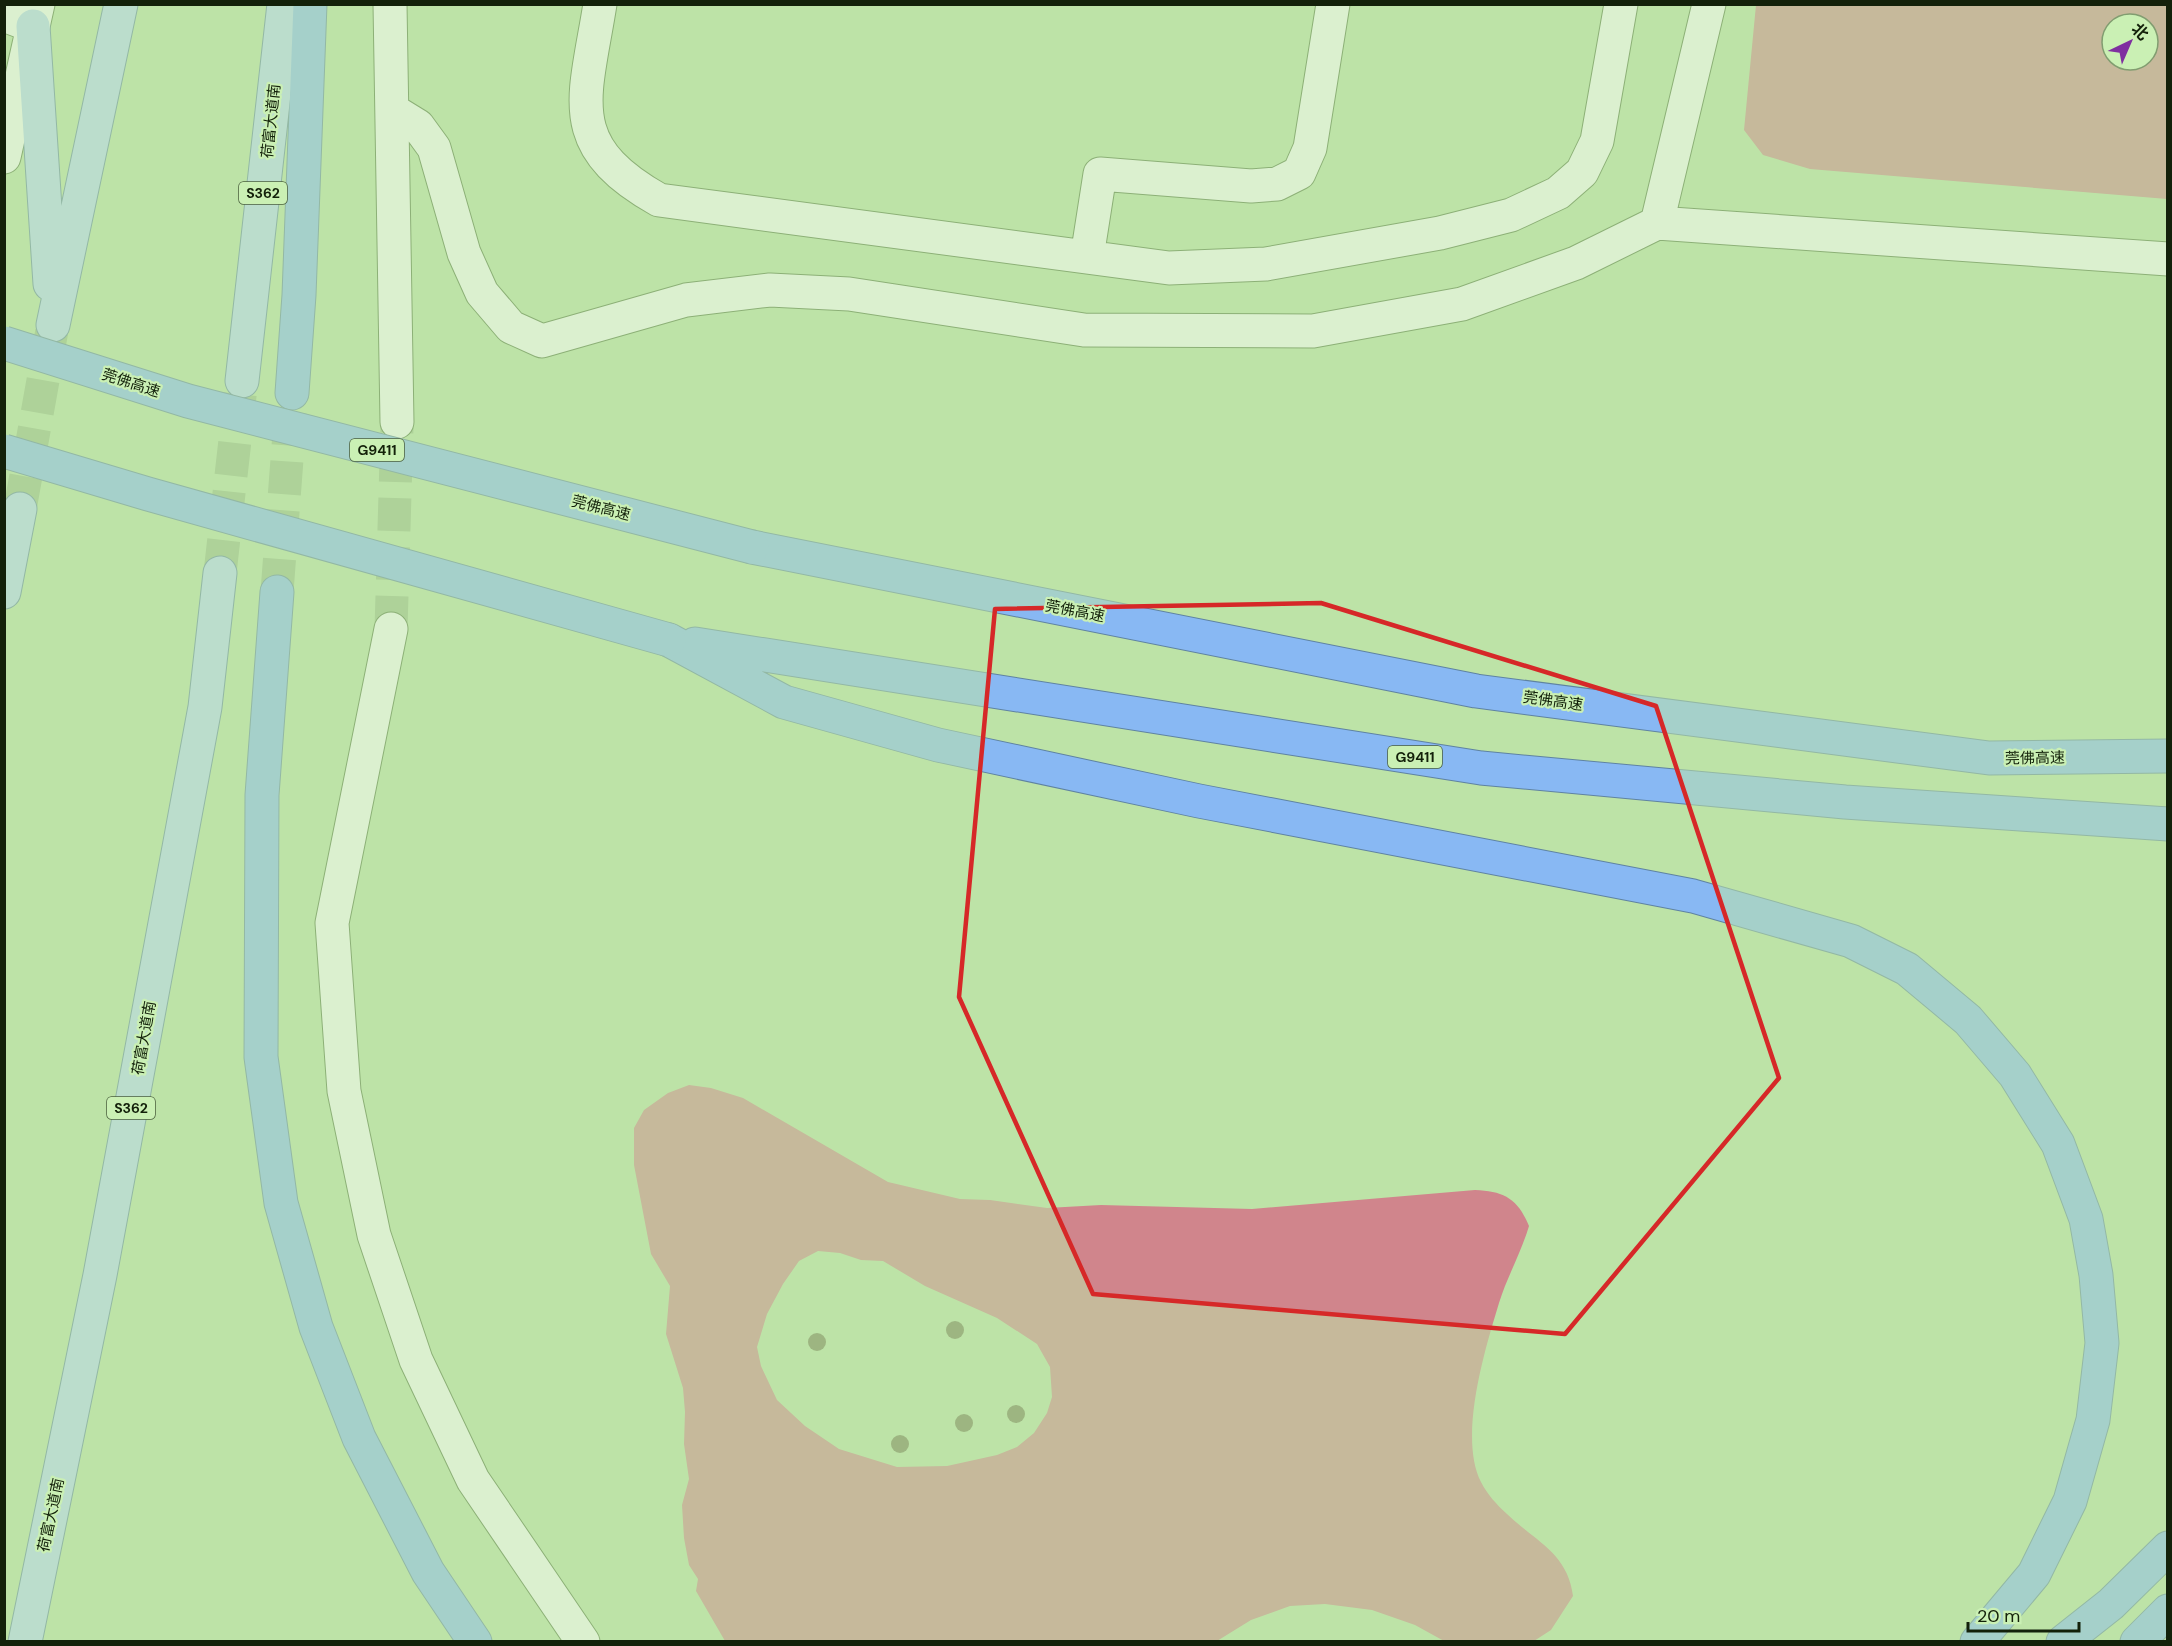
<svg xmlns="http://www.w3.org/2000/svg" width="2172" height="1646" font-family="'DM Sans','Noto Sans SC',sans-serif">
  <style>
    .water { fill: #d0858c; fill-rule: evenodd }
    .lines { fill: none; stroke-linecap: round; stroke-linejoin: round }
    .minor-tunnel { stroke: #9bbc88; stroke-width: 33; stroke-dasharray: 33 16; stroke-linecap: butt }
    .major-tunnel { stroke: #9bbc88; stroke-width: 33; stroke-dasharray: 33 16; stroke-linecap: butt }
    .highway-tunnel { stroke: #9bbc88; stroke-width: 33; stroke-dasharray: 33 16; stroke-linecap: butt }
    .minor-casing { stroke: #51723c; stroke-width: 35 }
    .major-casing { stroke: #5f83a1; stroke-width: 35 }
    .highway-casing { stroke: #5f83a1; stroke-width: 35 }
    .minor { stroke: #fff; stroke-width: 33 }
    .major { stroke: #b8d4f8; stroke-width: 33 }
    .highway { stroke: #88b8f3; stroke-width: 33 }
    .highway-bridge-casing { stroke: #5f83a1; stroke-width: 35; stroke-linecap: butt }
    .highway-bridge { stroke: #88b8f3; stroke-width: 33 }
    .tree { fill: #767d53 }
    .marked { fill: none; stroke: #d62828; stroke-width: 4.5; stroke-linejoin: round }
    .labels { text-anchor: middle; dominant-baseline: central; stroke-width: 4.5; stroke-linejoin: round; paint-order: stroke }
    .shield { fill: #caf0b4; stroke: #4a5f3d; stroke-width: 1.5 }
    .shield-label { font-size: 14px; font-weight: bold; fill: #13210a }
    .street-label { font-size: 15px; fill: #13210a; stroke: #caf0b4 }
  </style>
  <rect width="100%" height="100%" fill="#bde3a7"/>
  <path class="water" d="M 1756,5 L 2167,5 L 2167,199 L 1810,169 L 1763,155 L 1744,130 ZM 2112,24 L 2148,24 L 2148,60 L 2112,60 Z
    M 689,1085 L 711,1088 L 743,1098 L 888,1182 L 960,1199 L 990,1200 L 1047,1208 L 1101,1205 L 1252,1209 L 1475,1190 C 1504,1191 1518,1199 1529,1226 C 1521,1253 1507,1277 1499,1303 C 1485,1349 1458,1437 1481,1482 C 1487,1494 1497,1505 1507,1514 C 1535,1541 1568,1553 1573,1596 L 1551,1630 L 1534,1641 L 1444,1641 L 1415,1625 L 1372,1610 L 1325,1604 L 1290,1606 L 1251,1620 L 1217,1641 L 725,1641 L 696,1591 L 698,1579 L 689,1565 L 684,1538 L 682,1505 L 689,1479 L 684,1444 L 685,1412 L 683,1388 L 666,1334 L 670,1286 L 651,1254 L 634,1165 L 634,1128 L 644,1110 L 668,1093 ZM 818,1251 L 840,1253 L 861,1260 L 883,1261 L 925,1286 L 997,1318 L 1037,1344 L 1050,1367 L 1052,1397 L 1047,1413 L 1034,1433 L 1017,1447 L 997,1455 L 947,1466 L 897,1467 L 839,1449 L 805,1426 L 777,1400 L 761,1366 L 757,1347 L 767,1314 L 783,1284 L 799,1261 Z"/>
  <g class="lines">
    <path class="minor-tunnel" d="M 391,629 L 397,427"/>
    <path class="major-tunnel" d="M 20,509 L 52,330
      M 220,573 L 241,387"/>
    <path class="highway-tunnel" d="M 277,592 L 292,393"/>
    <g class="minor-casing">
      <path id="minor" d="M 390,4 L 397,422
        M 600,4 C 585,99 561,145 659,200 L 1169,268 L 1266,264 L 1440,233 L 1511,215 L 1558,193 L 1582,172 L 1597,141 L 1621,4
        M 4,15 L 33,26
        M 392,110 L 418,126 L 434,148 L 464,253 L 482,293 L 511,327 L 542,341 L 686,300 L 770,290 L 849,294 L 1084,330 L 1313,331 L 1462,304 L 1576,263 L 1657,223 L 1709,4
        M 4,157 L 38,4
        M 1657,223 L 2168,259
        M 1087,257 L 1100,174 L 1251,186 L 1277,184 L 1299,173 L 1310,148 L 1333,4
        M 391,629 L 332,923 L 344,1091 L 374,1235 L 416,1360 L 473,1480 L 583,1642"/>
    </g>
    <g class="major-casing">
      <path id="major" d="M 33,26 L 50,284
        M 53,325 L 121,4
        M 242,381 L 284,4
        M 4,592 L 20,509
        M 25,1642 L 100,1275 L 205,707 L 220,573"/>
    </g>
    <g class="highway-casing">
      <path id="highway" d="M 292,393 L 299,295 L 310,4
        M 752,547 L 1476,691 L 1989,758 L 2168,756
        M 277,592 L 262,795 L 261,1057 L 281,1203 L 316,1327 L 359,1438 L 428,1572 L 475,1642
        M 669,640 L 784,702 L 938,745 L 1199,801 L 1693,896 L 1851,941 L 1907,969 L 1968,1020 L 2015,1075 L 2058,1144 L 2086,1219 L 2096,1275 L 2102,1343 L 2093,1420 L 2070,1501 L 2034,1574 L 1977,1642
        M 695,644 L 1481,768 L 1845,802 L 2168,824
        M 2063,1642 L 2111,1604 L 2168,1548
        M 2137,1642 L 2168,1611"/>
    </g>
    <use href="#minor" class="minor"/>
    <use href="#major" class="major"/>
    <use href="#highway" class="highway"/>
    <g class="highway-bridge-casing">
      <path id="highway-bridge" d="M 4,343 L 188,401 L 752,547
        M 4,451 L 148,494 L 669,640"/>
    </g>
    <use href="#highway-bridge" class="highway-bridge"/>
  </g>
  <g class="tree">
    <circle cx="955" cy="1330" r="9"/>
    <circle cx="817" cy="1342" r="9"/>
    <circle cx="1016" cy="1414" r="9"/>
    <circle cx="964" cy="1423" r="9"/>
    <circle cx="900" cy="1444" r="9"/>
  </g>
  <path d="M0 0H2172V1646H0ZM 1321,603 L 1656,706 L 1779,1078 L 1565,1334 L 1093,1294 L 959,997 L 995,609 Z" fill="#bde3a7" fill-opacity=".55" fill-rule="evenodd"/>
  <path class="marked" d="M 1321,603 L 1656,706 L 1779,1078 L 1565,1334 L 1093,1294 L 959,997 L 995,609 Z"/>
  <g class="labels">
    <g class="shield">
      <rect x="239" y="182" width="48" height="22" rx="4.5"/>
      <rect x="350" y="439" width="54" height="22" rx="4.5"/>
      <rect x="1388" y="746" width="54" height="22" rx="4.5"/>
      <rect x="107" y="1097" width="48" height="22" rx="4.5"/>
    </g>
    <g class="shield-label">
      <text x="263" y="193">S362</text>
      <text x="377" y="450">G9411</text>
      <text x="1415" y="757">G9411</text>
      <text x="131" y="1108">S362</text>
    </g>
    <g class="street-label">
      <text transform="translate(271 121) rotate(-84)">荷富大道南</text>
      <text transform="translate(131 383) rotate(18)">莞佛高速</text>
      <text transform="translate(601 508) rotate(14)">莞佛高速</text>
      <text transform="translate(1075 611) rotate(11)">莞佛高速</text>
      <text transform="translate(1553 701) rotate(8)">莞佛高速</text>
      <text transform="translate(2035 758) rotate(-1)">莞佛高速</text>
      <text transform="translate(144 1038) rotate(-80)">荷富大道南</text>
      <text transform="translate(51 1515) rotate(-78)">荷富大道南</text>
    </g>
  </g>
  <rect width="2172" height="1646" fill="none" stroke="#13210a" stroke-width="12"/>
  <g transform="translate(2130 42) rotate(44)"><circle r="28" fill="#caf0b4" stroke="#819d70" stroke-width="1.5"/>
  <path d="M0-4.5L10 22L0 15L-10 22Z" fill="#7f2fa0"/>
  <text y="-9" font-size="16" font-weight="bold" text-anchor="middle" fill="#13210a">北</text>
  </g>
  <path d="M1968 1622v9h111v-9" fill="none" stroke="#13210a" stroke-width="3"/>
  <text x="1977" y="1622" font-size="18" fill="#13210a" stroke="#caf0b4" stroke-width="4.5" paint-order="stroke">20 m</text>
</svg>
